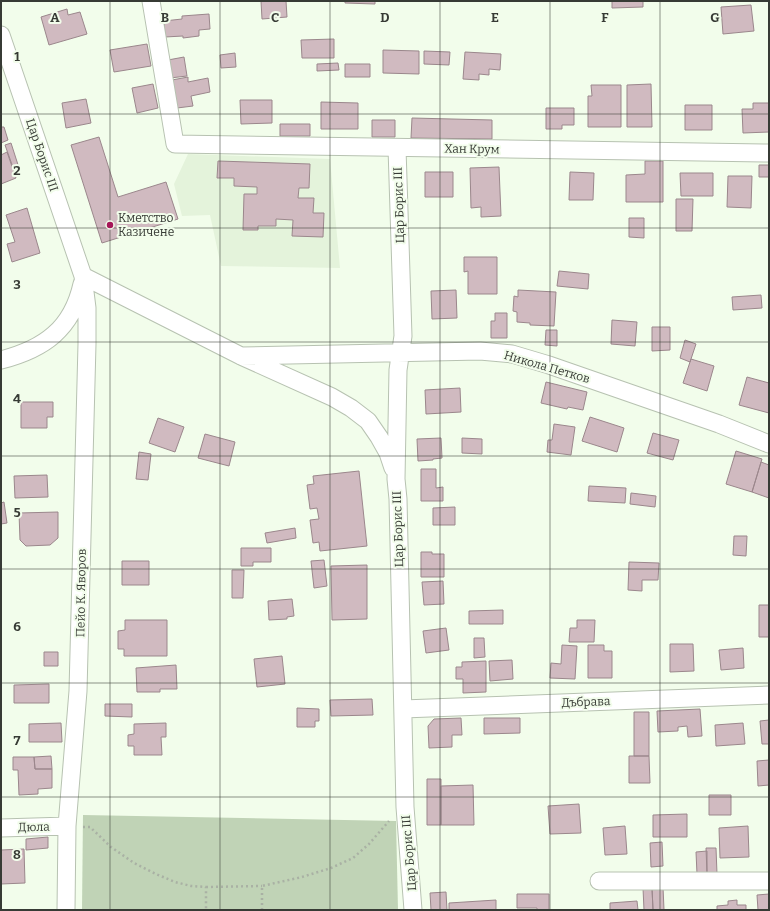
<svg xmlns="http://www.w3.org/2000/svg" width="770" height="911" font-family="Bitter,serif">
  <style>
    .built { fill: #e4f3db }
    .green { fill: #c0d3b6 }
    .building { fill: #d0bac0; stroke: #9b878c }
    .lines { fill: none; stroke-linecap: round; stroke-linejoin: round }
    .minor-casing { stroke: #b7c2b1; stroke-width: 19 }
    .path { stroke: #a9b1a4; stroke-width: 2.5; stroke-dasharray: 2 3; stroke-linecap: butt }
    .minor { stroke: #fff; stroke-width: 17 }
    .grid { fill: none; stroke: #373b35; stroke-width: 1; stroke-opacity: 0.55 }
    .poi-dot { fill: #a51759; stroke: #f2fdeb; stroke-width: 1.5 }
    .labels { text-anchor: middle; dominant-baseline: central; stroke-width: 4; stroke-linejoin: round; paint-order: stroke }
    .street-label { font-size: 12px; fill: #373b35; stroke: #f2fdeb }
    .poi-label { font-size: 12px; fill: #373b35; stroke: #f2fdeb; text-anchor: start }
    .grid-label { font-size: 13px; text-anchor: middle; font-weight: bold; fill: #373b35; stroke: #f2fdeb; stroke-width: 4; stroke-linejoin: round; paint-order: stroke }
  </style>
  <rect width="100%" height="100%" fill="#f2fdeb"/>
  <path class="built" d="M 188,154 L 330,159 L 340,268 L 221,266 L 210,215 L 182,216 L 174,184 Z"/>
  <path class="green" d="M 83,815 L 396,821 L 398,910 L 82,910 Z"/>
  <path class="building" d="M 261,1 L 286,1 L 287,17 L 262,19 Z
    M 345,1 L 375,1 L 375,4 L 345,3 Z
    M 612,1 L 643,1 L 643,7 L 612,8 Z
    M 751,5 L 754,31 L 723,34 L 721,7 Z
    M 67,9 L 68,15 L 80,12 L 87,34 L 49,45 L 41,17 Z
    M 209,14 L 210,29 L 199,30 L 199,36 L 183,38 L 183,36 L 165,37 L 164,21 L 182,19 L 182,16 Z
    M 334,39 L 334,58 L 302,58 L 301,40 Z
    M 147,44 L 151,66 L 114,72 L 110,50 Z
    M 383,50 L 419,51 L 419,74 L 383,73 Z
    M 424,51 L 450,52 L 449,65 L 424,64 Z
    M 465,52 L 501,54 L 500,70 L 489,69 L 489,75 L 479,74 L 479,80 L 463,79 Z
    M 235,53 L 236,67 L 221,68 L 220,55 Z
    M 184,57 L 187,76 L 170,78 L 168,60 Z
    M 338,63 L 339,70 L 317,71 L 317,64 Z
    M 345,64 L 370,64 L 370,77 L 345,77 Z
    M 188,77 L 188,82 L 208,78 L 210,92 L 191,96 L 193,106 L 177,108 L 172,80 Z
    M 153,84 L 158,108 L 137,113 L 132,88 Z
    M 651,84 L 652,127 L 627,127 L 627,85 Z
    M 591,85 L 621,85 L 621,127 L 588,127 L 588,96 L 592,96 Z
    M 86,99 L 91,123 L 66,128 L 62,103 Z
    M 240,100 L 272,100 L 272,123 L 241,124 Z
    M 321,102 L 358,103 L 358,129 L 321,129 Z
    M 753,103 L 769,103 L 769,132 L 743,133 L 742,109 L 753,109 Z
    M 685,105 L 712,105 L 712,130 L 685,130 Z
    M 546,108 L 574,108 L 574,125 L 562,125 L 562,129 L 546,129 Z
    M 412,118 L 492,120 L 492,139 L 411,138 Z
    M 372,120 L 395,120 L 395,137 L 372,137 Z
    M 280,124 L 310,124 L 310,136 L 280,136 Z
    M 1,127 L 4,127 L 8,140 L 1,143 Z
    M 99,137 L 118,197 L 166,182 L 178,219 L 102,243 L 71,145 Z
    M 11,143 L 20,171 L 15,173 L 5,145 Z
    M 7,152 L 16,178 L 1,184 L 1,155 Z
    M 218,161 L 310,164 L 309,188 L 299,188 L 298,198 L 314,198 L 313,213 L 324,213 L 323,237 L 292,236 L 293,220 L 276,219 L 276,226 L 258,226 L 258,230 L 243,230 L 244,194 L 257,194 L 257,187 L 234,186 L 234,178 L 217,178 Z
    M 645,161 L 663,161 L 663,202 L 626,202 L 626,175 L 645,174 Z
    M 759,165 L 769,165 L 769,177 L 759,177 Z
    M 499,167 L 501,216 L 481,217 L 481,207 L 471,208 L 470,168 Z
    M 425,172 L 453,172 L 453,197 L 425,197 Z
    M 570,172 L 594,173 L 593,200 L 569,200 Z
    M 680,173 L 713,173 L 713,196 L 681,196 Z
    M 728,176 L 752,176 L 751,208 L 727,207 Z
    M 676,199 L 693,199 L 692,231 L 676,231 Z
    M 27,208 L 40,253 L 12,262 L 7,244 L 15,242 L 6,215 Z
    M 629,218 L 644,218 L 644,238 L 629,237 Z
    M 464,257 L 497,257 L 497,294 L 468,294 L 468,271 L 464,272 Z
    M 559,271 L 589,274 L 588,289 L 557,286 Z
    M 456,290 L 457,318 L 432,319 L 431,291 Z
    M 518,290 L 556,292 L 554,326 L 530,325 L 530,323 L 517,322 L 517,312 L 513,311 L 514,296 L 518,297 Z
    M 761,295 L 762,308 L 733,310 L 732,297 Z
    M 495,313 L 507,313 L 507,338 L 491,338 L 491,321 L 495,321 Z
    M 612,320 L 637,322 L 635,346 L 611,344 Z
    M 652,327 L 670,327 L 670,350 L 652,351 Z
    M 546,330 L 557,330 L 557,346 L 545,345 Z
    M 685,340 L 696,344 L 690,362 L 680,358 Z
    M 691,359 L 714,366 L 707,391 L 683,383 Z
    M 747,377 L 769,383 L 769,413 L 739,405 Z
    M 546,382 L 587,392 L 583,410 L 568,407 L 567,409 L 541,403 Z
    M 460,388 L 461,412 L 426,414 L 425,390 Z
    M 21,402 L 53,402 L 53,417 L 47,417 L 47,428 L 21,428 Z
    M 590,417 L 624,428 L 617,452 L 582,441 Z
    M 158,418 L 184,427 L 175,452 L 149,443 Z
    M 554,424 L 575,427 L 571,455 L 547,452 L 548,440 L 552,440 Z
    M 653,433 L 679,440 L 673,460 L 647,453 Z
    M 205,434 L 235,442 L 229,466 L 198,458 Z
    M 441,438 L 442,458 L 433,459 L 433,460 L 418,461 L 417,439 Z
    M 462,438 L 482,439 L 482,454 L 462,453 Z
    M 736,451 L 762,459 L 752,492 L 726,484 Z
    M 139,452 L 151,454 L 148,480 L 136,479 Z
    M 761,462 L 769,465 L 769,498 L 752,492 Z
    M 421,469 L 436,469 L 436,488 L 443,487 L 443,501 L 421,501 Z
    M 359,471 L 367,546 L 320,551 L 319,542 L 313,543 L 310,520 L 319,519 L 317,508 L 310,509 L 307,485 L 314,484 L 313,476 Z
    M 47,475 L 48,497 L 15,498 L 14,476 Z
    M 589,486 L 626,488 L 625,503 L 588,501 Z
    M 631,493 L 656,496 L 655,507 L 630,504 Z
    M 4,502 L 7,523 L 1,524 L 1,503 Z
    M 455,507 L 455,525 L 433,525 L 433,508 Z
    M 58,512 L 58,538 L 50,545 L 26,546 L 20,540 L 19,513 Z
    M 295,528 L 296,538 L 267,543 L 265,533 Z
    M 734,536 L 747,536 L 746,556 L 733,555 Z
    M 241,548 L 271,548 L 271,562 L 253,562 L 253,566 L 241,566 Z
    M 421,552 L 432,552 L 432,554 L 444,554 L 444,577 L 421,577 Z
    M 324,560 L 327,586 L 314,588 L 311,561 Z
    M 122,561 L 149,561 L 149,585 L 122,585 Z
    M 629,562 L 659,563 L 658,580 L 642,580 L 642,591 L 628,590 Z
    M 367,565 L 367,619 L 332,620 L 331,566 Z
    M 232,570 L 244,570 L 243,598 L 232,598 Z
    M 443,581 L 444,604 L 424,605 L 422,582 Z
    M 292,599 L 294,616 L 287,617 L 287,619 L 269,620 L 268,601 Z
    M 759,605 L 769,605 L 769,637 L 759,637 Z
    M 503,610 L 503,624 L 469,624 L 469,611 Z
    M 125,620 L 167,620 L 167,656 L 124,656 L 124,649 L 118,649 L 118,631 L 125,630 Z
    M 577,620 L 595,620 L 594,642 L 569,642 L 570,628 L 577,628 Z
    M 446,628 L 449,650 L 426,653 L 423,631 Z
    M 474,638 L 484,638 L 485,657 L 474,658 Z
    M 670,644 L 693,644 L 694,671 L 670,672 Z
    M 562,645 L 577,646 L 575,679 L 550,678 L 551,663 L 561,664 Z
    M 588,645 L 604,645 L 604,651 L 612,651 L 612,678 L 588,678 Z
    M 743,648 L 744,668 L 721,670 L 719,650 Z
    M 44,652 L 58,652 L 58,666 L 44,666 Z
    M 282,656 L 285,684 L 257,687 L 254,659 Z
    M 512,660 L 513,679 L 490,681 L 489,661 Z
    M 486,661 L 486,692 L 463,693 L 463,679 L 456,679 L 456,667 L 462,667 L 462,662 Z
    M 176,665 L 177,689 L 160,689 L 160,692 L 137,692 L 136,668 Z
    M 49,684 L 49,703 L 14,703 L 14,685 Z
    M 372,699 L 373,715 L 331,716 L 330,700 Z
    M 105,704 L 132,704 L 132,717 L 105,716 Z
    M 297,708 L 319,709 L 319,721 L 315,721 L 315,727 L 297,727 Z
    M 700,709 L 702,736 L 688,737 L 687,726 L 678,727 L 678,731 L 658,732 L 657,711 Z
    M 634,712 L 649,712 L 649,756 L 634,756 Z
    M 461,718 L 462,735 L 452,735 L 452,747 L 429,748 L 428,726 L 434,719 Z
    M 484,718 L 520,718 L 520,733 L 484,734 Z
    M 769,720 L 769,744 L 762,744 L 760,721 Z
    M 61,723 L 62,742 L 29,742 L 29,724 Z
    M 166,723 L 166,737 L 161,737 L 162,755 L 134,755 L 134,746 L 128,746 L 128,735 L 134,734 L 134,724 Z
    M 743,723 L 745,744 L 716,746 L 715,725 Z
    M 51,756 L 52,769 L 35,769 L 34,757 Z
    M 629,756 L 649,756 L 650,783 L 629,783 Z
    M 13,757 L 34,757 L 35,769 L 52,769 L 52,788 L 38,789 L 38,794 L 19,795 L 18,770 L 13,770 Z
    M 769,760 L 769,785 L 758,786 L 757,761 Z
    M 427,779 L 441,779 L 441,825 L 427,825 Z
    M 473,785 L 474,825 L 441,825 L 441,786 Z
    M 709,795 L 731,795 L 731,815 L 709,815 Z
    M 579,804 L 581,833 L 550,834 L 548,806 Z
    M 687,814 L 687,837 L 653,837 L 653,815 Z
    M 625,826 L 627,854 L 605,855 L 603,828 Z
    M 748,826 L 749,857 L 720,858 L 719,828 Z
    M 48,837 L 48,848 L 26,850 L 26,839 Z
    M 662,842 L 663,866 L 651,867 L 650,843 Z
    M 706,848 L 716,848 L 717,874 L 707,874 Z
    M 24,849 L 25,883 L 1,884 L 1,850 Z
    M 707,851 L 707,874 L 697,874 L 696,852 Z
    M 663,887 L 664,910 L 653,910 L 652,888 Z
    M 643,888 L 652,888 L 653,910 L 644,910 Z
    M 446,892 L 447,910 L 431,910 L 430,893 Z
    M 517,894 L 549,894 L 549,910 L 537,910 L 537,908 L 517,908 Z
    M 769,894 L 769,910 L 758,910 L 757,895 Z
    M 496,900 L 496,910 L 449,910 L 449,903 Z
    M 737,900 L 737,905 L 746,905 L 746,910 L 717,910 L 717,906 L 728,905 L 728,901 Z
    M 637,901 L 638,910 L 610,910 L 610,903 Z"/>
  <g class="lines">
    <g class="minor-casing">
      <path id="minor" d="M 151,1 L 175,144 L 769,153
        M 1,35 L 83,276 L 87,308 L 87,344 L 78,691 L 67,826 L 66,910
        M 397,148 L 403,336 L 398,370 L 396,479 L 398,499 L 405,807 L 413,910
        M 83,276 L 241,356 L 332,397 L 351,408 L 368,421 L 379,437 L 388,453 L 393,468
        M 241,356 L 480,351 L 512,354 L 549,365 L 719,424 L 769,444
        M 1,360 C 44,349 72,329 82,284
        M 403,709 L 769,695
        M 1,828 L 67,826
        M 599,881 L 769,881"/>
    </g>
    <path class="path" d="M 83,827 L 90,827 L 111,847 L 134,863 L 156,874 L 175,882 L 191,886 L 206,887 L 206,910
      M 206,887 L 262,886
      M 262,910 L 262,886 L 302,877 L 331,868 L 353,858 L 369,844 L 389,821"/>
    <use href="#minor" class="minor"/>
  </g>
  <path class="grid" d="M 110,1 L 110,910M 220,1 L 220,910M 330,1 L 330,910M 440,1 L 440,910M 550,1 L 550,910M 660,1 L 660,910M 1,114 L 769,114M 1,228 L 769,228M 1,342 L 769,342M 1,456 L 769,456M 1,569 L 769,569M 1,683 L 769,683M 1,797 L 769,797"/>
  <circle class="poi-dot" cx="110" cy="225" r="4"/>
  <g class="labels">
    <g class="street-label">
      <text transform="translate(472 149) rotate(1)">Хан Крум</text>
      <text transform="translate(42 155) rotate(71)">Цар Борис III</text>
      <text transform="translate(399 205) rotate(-92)">Цар Борис III</text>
      <text transform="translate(547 367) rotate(16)">Никола Петков</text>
      <text transform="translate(398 529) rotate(-92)">Цар Борис III</text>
      <text transform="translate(81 593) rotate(-89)">Пейо К. Яворов</text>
      <text transform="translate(586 702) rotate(-2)">Дъбрава</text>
      <text transform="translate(34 827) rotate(-1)">Дюла</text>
      <text transform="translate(409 853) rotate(-95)">Цар Борис III</text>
    </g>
    <g class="poi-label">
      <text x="118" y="218">Кметство<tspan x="118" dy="14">Казичене</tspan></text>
    </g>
  </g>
  <g class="grid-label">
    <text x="55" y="22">A</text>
    <text x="165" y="22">B</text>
    <text x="275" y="22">C</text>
    <text x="385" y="22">D</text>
    <text x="495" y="22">E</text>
    <text x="605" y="22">F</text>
    <text x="715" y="22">G</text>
    <text x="17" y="61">1</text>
    <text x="17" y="175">2</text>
    <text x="17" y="289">3</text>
    <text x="17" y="403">4</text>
    <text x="17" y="517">5</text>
    <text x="17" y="631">6</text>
    <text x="17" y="745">7</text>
    <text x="17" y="859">8</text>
  </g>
  <rect width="770" height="911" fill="none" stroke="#373b35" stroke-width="4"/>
</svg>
